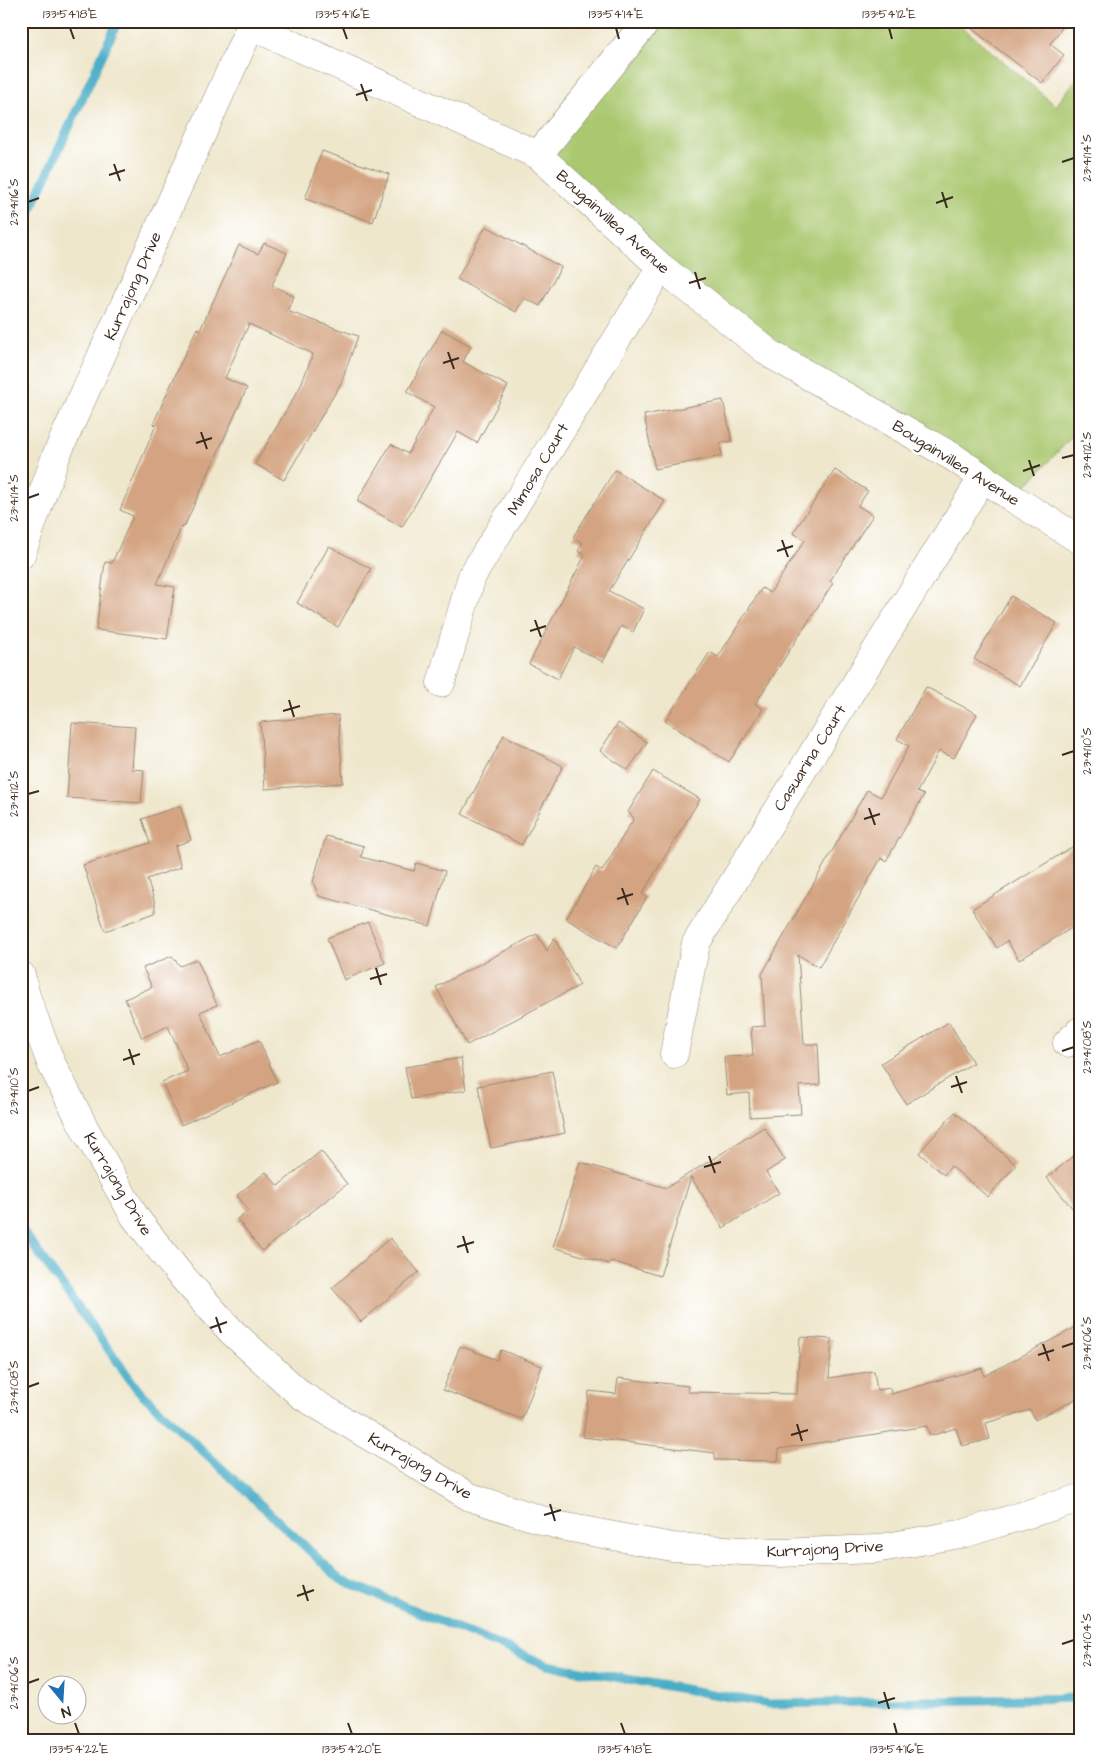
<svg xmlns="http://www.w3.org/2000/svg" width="1101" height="1762" font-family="'Architects Daughter',sans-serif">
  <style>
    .green { fill: #aac86f; stroke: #727946 }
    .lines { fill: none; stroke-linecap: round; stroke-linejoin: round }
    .stream { stroke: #48adc7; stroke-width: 9 }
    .building { fill: #d4a482 }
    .street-casing { stroke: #958875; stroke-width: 29 }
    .street { stroke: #fff; stroke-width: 28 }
    .ticks { fill: none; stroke: #3b2a1e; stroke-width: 2 }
    .labels { text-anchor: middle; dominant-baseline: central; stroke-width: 5; stroke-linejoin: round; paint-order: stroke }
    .street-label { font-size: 16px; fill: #3b2a1e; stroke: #fff }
    .neatline { fill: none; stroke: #3b2a1e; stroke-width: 2 }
    .ticks-label { font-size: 12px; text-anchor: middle; fill: #3b2a1e }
  </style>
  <rect width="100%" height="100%" fill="#fff"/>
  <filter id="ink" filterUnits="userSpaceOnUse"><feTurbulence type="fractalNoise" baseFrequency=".02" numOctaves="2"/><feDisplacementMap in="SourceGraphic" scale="10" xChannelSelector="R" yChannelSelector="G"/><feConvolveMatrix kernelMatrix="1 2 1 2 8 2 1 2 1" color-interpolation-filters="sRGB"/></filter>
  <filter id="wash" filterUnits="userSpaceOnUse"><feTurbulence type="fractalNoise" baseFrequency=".0096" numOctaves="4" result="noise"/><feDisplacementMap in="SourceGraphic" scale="20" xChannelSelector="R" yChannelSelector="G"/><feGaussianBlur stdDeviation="1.12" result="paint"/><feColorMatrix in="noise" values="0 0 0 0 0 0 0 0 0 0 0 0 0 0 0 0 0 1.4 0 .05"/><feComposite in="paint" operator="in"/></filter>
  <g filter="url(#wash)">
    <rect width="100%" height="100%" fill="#efe7cc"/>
    <path class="green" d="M 647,21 L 955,21 L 1056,106 L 1080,74 L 1080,428 L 1014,499 L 772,355 L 538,155 Z"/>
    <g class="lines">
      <path class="stream" d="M 21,231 L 118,21
        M 21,1229 L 138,1390 L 341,1580 L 547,1665 L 769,1704 L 1080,1698"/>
    </g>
    <g id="blocks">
      <path class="building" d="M 962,21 L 1067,21 L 1050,44 L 1064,55 L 1042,83 Z
        M 322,151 L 389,174 L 373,222 L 305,199 Z
        M 486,226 L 561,267 L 540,306 L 524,298 L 516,312 L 457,279 Z
        M 264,243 L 287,253 L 272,285 L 294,296 L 287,311 L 358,336 L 341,383 L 284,480 L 255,464 L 300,387 L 313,354 L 249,324 L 225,378 L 247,388 L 184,527 L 182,526 L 157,584 L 175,587 L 167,639 L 96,630 L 105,562 L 112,563 L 133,516 L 120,510 L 156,425 L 153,424 L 197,328 L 200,330 L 239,245 L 258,254 Z
        M 442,330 L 471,346 L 463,362 L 508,386 L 477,443 L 458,432 L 402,527 L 357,501 L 391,444 L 408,454 L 434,407 L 407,392 Z
        M 723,400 L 732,441 L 720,443 L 722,456 L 655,469 L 644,415 Z
        M 615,470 L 665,501 L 609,591 L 644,609 L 633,632 L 621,626 L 603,662 L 574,647 L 558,679 L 529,664 L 585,555 L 578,551 L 583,543 L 573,537 Z
        M 835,470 L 868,491 L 858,506 L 873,515 L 830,581 L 833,583 L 755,704 L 763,709 L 729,762 L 665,721 L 710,652 L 718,657 L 762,588 L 770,593 L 805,540 L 793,533 Z
        M 329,546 L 371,569 L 338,627 L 297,603 Z
        M 1011,596 L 1057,623 L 1020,686 L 974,659 Z
        M 926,687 L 977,714 L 954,758 L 939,751 L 917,792 L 924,795 L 886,861 L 881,858 L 819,967 L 798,955 L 804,1044 L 818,1044 L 820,1085 L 799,1086 L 801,1114 L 750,1117 L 749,1093 L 727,1095 L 724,1057 L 753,1056 L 751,1027 L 765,1026 L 762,974 L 867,790 L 881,797 L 909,746 L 897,739 Z
        M 338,715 L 343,783 L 265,789 L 260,722 Z
        M 72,723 L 135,727 L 132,769 L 144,770 L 141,803 L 67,798 Z
        M 618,723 L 647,742 L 628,770 L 600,751 Z
        M 504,735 L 563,766 L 522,845 L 462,814 Z
        M 653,771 L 700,799 L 642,894 L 647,897 L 617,948 L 566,919 L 596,867 L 602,871 L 634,818 L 628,812 Z
        M 180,806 L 191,840 L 175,846 L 181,867 L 147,879 L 155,903 L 155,913 L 105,931 L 83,865 L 150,843 L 142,819 Z
        M 326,836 L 364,846 L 361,857 L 414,871 L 416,863 L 445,871 L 430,926 L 319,896 L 313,882 Z
        M 1080,842 L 1080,923 L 1019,960 L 1007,941 L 997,948 L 972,909 Z
        M 368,922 L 385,963 L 344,980 L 327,938 Z
        M 537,934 L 547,951 L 554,938 L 580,985 L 467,1045 L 436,987 Z
        M 172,956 L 180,966 L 197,959 L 217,1005 L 200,1012 L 220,1057 L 259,1040 L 277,1082 L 181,1125 L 162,1082 L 188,1071 L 168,1026 L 142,1038 L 125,999 L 152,987 L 143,968 Z
        M 949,1022 L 973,1063 L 906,1104 L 881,1063 Z
        M 461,1058 L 466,1090 L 411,1099 L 405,1067 Z
        M 552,1071 L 565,1133 L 491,1148 L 478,1086 Z
        M 955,1112 L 1016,1165 L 988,1197 L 951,1166 L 944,1175 L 919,1153 Z
        M 764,1127 L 785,1160 L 766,1172 L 779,1193 L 723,1228 L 691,1177 L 660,1276 L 611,1261 L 609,1264 L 553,1247 L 580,1162 L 666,1188 Z
        M 1080,1150 L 1080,1217 L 1047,1178 Z
        M 321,1151 L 347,1184 L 262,1251 L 237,1219 L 248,1210 L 237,1195 L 266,1172 L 278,1186 Z
        M 390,1238 L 419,1272 L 361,1322 L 332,1288 Z
        M 1080,1325 L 1080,1397 L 1035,1420 L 1030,1410 L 986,1423 L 990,1439 L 962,1446 L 956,1428 L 930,1436 L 927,1426 L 779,1449 L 778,1461 L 715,1460 L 715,1453 L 583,1437 L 589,1391 L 616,1394 L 618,1378 L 688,1386 L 687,1392 L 797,1394 L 800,1337 L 832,1339 L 829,1378 L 874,1371 L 877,1390 L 890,1388 L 891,1394 L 982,1368 L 984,1376 Z
        M 460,1346 L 497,1360 L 501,1350 L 542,1366 L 522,1419 L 443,1390 Z"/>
    </g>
  </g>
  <g filter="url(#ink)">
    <use href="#blocks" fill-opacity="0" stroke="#958875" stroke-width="1"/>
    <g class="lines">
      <g class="street-casing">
        <path id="street" d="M 251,26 L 538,155 L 661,267 L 772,355 L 953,457 L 1014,499 L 1080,540
          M 538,155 L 647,21
          M 21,555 L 56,456 L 253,21
          M 441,683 L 472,576 L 661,267
          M 21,975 L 26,996 L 51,1063 L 87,1133 L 135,1217 L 178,1272 L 232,1332 L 301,1395 L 470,1497 L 561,1526 L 672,1547 L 780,1553 L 875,1549 L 966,1533 L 1080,1498
          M 1067,1043 L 1080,1031
          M 674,1054 L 696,943 L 983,477"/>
      </g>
      <use href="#street" class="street"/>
    </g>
  </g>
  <path class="ticks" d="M 70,28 L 74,39M 343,28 L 347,39M 616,28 L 619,39M 889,28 L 892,39M 361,84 L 367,101M 356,95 L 372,90M 1062,162 L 1074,158M 114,164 L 120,181M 109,175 L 125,170M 942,192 L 947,208M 28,202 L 39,198M 936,203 L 953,197M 695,272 L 700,289M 689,283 L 706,278M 448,352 L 454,369M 443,363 L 459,358M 201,432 L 207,449M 196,443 L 212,438M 1062,458 L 1074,455M 1029,460 L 1034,476M 1023,471 L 1040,465M 28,498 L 39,494M 782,540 L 788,557M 777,551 L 793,546M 535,620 L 541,637M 530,631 L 546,626M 289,700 L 294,717M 283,711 L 300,706M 1062,755 L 1074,751M 28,794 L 39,791M 869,808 L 875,825M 864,819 L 880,814M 622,888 L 628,905M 617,899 L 633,894M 376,968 L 381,985M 370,979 L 387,974M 129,1049 L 134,1065M 1062,1051 L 1074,1047M 123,1060 L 140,1054M 956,1076 L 962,1093M 951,1087 L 967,1082M 28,1091 L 39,1087M 709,1156 L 715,1173M 704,1167 L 721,1162M 463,1236 L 468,1253M 457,1247 L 474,1242M 216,1317 L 221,1333M 210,1328 L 227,1322M 1043,1344 L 1049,1361M 1062,1347 L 1074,1343M 1038,1355 L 1054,1350M 28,1387 L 39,1383M 797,1424 L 802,1441M 791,1435 L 808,1430M 550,1504 L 555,1521M 544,1515 L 561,1510M 303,1585 L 308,1601M 297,1596 L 314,1590M 1062,1644 L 1074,1640M 28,1683 L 39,1679M 884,1692 L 889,1709M 878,1703 L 895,1698M 75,1723 L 79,1734M 348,1723 L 352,1734M 621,1723 L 625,1734M 894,1723 L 897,1734"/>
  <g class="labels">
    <g class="street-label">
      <text transform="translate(613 222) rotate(42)">Bougainvillea Avenue</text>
      <text transform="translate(133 286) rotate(-66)">Kurrajong Drive</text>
      <text transform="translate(956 463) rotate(32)">Bougainvillea Avenue</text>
      <text transform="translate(538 469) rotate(-59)">Mimosa Court</text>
      <text transform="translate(810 758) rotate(-58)">Casuarina Court</text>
      <text transform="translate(118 1184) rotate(59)">Kurrajong Drive</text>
      <text transform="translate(420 1466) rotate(30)">Kurrajong Drive</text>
      <text transform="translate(825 1549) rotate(-3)">Kurrajong Drive</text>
    </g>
  </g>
  <rect width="1101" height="1762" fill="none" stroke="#fff" stroke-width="55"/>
  <g transform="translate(62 1700) rotate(162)"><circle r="24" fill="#ffffff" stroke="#b1aaa5"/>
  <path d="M0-4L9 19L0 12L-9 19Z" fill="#1f6fb2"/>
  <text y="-8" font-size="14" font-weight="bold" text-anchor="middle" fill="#3b2a1e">N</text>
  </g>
  <rect x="28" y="28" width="1046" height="1706" class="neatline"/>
  <g class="ticks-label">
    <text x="70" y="18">133°54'18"E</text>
    <text x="343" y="18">133°54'16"E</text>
    <text x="616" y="18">133°54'14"E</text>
    <text x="889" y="18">133°54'12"E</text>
    <text transform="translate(1087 158) rotate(-90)" y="4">23°41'14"S</text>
    <text transform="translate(14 202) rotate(-90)" y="4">23°41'16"S</text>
    <text transform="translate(1087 455) rotate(-90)" y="4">23°41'12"S</text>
    <text transform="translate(14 498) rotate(-90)" y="4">23°41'14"S</text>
    <text transform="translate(1087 751) rotate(-90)" y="4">23°41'10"S</text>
    <text transform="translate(14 794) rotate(-90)" y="4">23°41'12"S</text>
    <text transform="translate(1087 1047) rotate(-90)" y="4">23°41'08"S</text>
    <text transform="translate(14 1091) rotate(-90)" y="4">23°41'10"S</text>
    <text transform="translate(1087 1343) rotate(-90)" y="4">23°41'06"S</text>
    <text transform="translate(14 1387) rotate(-90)" y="4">23°41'08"S</text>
    <text transform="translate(1087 1640) rotate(-90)" y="4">23°41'04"S</text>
    <text transform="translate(14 1683) rotate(-90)" y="4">23°41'06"S</text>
    <text x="79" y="1753">133°54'22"E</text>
    <text x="352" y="1753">133°54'20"E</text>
    <text x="625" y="1753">133°54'18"E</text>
    <text x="897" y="1753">133°54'16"E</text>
  </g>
</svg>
